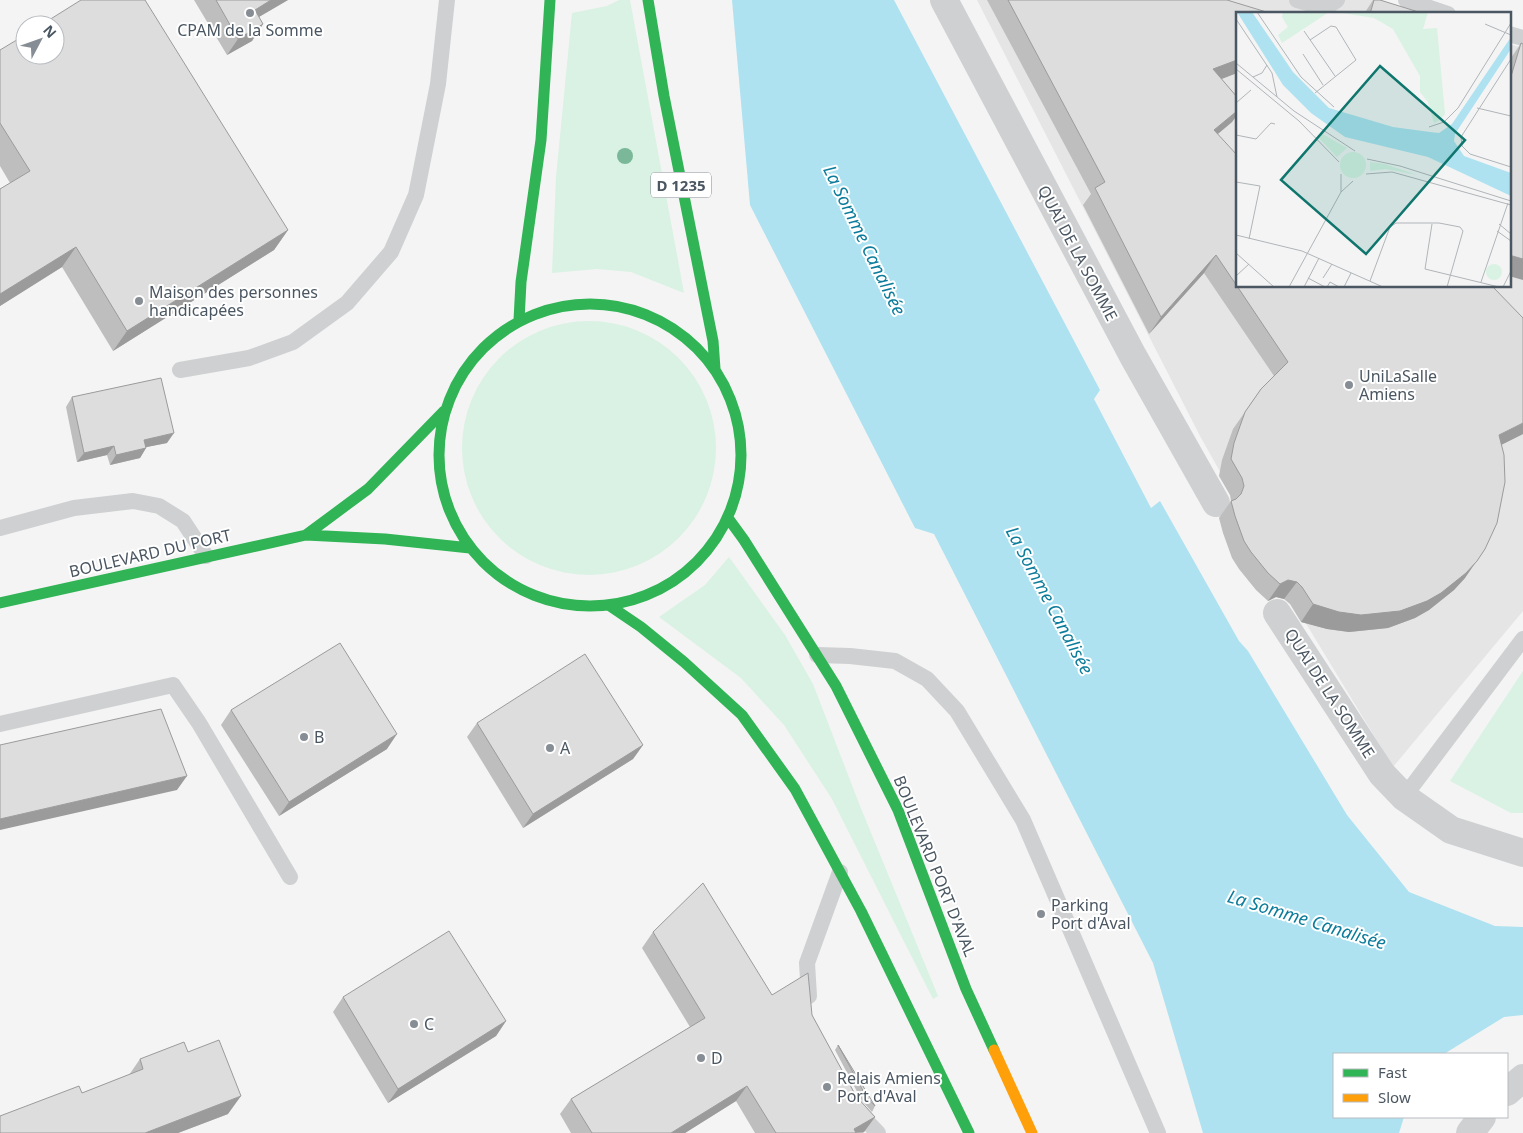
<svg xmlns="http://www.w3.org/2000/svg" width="1523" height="1133" font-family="'Noto Sans',sans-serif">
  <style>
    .education { fill: #e6e5e6 }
    .green { fill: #d9f2e3 }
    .water { fill: #aee2f0 }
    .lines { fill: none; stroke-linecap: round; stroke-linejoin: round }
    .lane { stroke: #ced0d2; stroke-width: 16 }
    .street { stroke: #ced0d2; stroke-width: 28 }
    .fast { stroke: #30b455; stroke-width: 11 }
    .slow { stroke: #ff9f0a; stroke-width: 11 }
    .tree { fill: #7ab899 }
    .wall { fill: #bebebf }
    .shaded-wall { fill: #9b9b9b }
    .building { fill: #ddddde; stroke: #9b9b9b }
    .poi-dot { fill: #868d94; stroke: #fff; stroke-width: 2 }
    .labels { text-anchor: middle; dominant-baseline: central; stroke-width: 4; stroke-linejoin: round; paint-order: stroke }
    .shield { fill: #fff; stroke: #808990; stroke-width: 1 }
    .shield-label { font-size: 15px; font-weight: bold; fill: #4a5661 }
    .poi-label { font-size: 16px; fill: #4a5661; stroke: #fff; text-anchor: start }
    .street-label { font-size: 16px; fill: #4a5661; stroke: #fff }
    .water-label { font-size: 18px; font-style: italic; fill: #0c7c9b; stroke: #fff }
    .inset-road { fill: none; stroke: #b0b5b9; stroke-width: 1 }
    .view { fill: #0f766e; fill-opacity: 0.15; stroke: #0f766e; stroke-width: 2.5 }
    .inset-edge { fill: none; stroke: #4a5661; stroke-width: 2.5 }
  </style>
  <rect width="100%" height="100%" fill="#f4f4f4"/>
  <path class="education" d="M 977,0 L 1375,0 L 1417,14 L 1237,14 L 1237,286 L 1509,286 L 1509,44 L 1523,48 L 1523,611 L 1393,767 L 1299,612 L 1200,436 Z"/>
  <path class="green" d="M 619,0 L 630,0 L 684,293 L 631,272 L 597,269 L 552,273 L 556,177 L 572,13 L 607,6 Z
    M462 448a127 127 0 1 1 254 0a127 127 0 1 1-254 0Z
    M 729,557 L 785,635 L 813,684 L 860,806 L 938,996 L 933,999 L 832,799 L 784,725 L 741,678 L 659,617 L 705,585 Z
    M 1523,671 L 1523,813 L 1511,813 L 1450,781 Z"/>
  <path class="water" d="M 732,0 L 894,0 L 1100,390 L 1094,399 L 1151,508 L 1160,501 L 1239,641 L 1248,651 L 1347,815 L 1409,892 L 1495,926 L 1523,927 L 1523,1015 L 1504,1017 L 1444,1054 L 1334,1054 L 1334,1117 L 1404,1117 L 1399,1133 L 1203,1133 L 1153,963 L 934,534 L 915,528 L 750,205 Z"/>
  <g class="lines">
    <path class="lane" d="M 1297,0 L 1325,8 L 1337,0
      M 1406,0 L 1448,14
      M 1509,34 L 1523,38
      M 180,370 L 249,358 L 293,342 L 347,303 L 391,252 L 416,195 L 438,84 L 447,0
      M 0,528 L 74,508 L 133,501 L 159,506 L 183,521 L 206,556
      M 817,655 L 850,656 L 895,661 L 927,679 L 957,711 L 1023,820 L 1158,1133
      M 0,724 L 173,685 L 199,723 L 290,877
      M 1404,797 L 1523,639
      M 809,996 L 807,963 L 840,872
      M 855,1109 L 878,1133"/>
    <path class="street" d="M 944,0 L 1133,356 L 1216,503
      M 1277,613 L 1382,774 L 1404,797 L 1451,830 L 1523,853
      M 1507,1092 L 1523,1078
      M 1470,1133 L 1482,1117"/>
    <path class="fast" d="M 648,0 L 664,96 L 713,341 L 715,369
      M439 455a151 151 0 1 1 302 0a151 151 0 1 1-302 0Z
      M 519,320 L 521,282 L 541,140 L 550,0
      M 728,518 L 744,540 L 836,686 L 898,810 L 966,989 L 994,1050
      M 306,535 L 368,489 L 444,411
      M 0,603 L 306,535 L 385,539 L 470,548
      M 610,606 L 641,627 L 684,662 L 742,715 L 795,789 L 861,911 L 969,1133"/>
    <path class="slow" d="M 994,1050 L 1032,1133"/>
  </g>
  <circle class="tree" cx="625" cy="156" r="8"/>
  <path class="wall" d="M 194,0 L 288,0 L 259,17 L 263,24 L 252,41 L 227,55 Z
    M 987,0 L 1227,0 L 1237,14 L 1237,73 L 1221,79 L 1237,97 L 1237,115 L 1232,122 L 1218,134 L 1237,286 L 1523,434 L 1501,445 L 1465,578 L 1454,590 L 1429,610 L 1415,618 L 1388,628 L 1349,632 L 1327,629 L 1301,622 L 1290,604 L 1284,599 L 1276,597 L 1268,601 L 1256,590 L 1239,569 L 1232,558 L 1223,533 L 1219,518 L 1231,501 L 1230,495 L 1219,476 L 1222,460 L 1233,429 L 1261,389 L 1274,376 L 1204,273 L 1149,334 L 1083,205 L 1091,194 Z
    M 1373,0 L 1380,0 L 1425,14 L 1364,14 Z
    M 1521,43 L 1509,276 L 1509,61 Z
    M 0,50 L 288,230 L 274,250 L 113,351 L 62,267 L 0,306 L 0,189 L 10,183 L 0,166 Z
    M 72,397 L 167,443 L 146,447 L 146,448 L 140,458 L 110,465 L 107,455 L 77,462 L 66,407 Z
    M 231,710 L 387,749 L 279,816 L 221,725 Z
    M 477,723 L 643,745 L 633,759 L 523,828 L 467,737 Z
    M 653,932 L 772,995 L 812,1015 L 856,1096 L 875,1117 L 864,1132 L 863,1133 L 755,1133 L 736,1101 L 685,1133 L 571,1133 L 560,1114 L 571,1099 L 690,1027 L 642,948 Z
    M 343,997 L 506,1021 L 496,1036 L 388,1103 L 333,1012 Z
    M 838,1045 L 875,1106 L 872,1112 L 862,1101 L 835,1050 Z
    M 188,1052 L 228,1114 L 178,1133 L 0,1133 L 82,1093 L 129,1075 L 140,1059 Z"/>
  <path class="shaded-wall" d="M 271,0 L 288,0 L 243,26 L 255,10 Z
    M 263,24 L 252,41 L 227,55 L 238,39 Z
    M 1237,60 L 1237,73 L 1201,87 L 1213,69 Z
    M 1237,111 L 1237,115 L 1232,122 L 1202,147 L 1214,130 Z
    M 288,230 L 274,250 L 113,351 L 127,331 Z
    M 76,247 L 62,267 L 0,306 L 0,294 Z
    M 1216,255 L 1204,273 L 1149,334 L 1161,317 Z
    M 1509,255 L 1523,259 L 1523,280 L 1509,276 Z
    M 1523,423 L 1523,434 L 1487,452 L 1499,435 Z
    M 174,433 L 167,443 L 137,449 L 144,440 Z
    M 114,446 L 107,455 L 77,462 L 84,453 Z
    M 146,448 L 140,458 L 110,465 L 116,455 Z
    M 1485,549 L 1465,578 L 1454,590 L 1429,610 L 1415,618 L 1388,628 L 1349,632 L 1327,629 L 1301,622 L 1313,604 Z
    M 1288,580 L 1297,582 L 1284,599 L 1276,597 L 1268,601 L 1280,584 Z
    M 397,734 L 387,749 L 279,816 L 289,802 Z
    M 643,745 L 633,759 L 523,828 L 533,814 Z
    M 187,776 L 177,790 L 0,830 L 0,819 Z
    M 506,1021 L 496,1036 L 388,1103 L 398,1089 Z
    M 747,1086 L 736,1101 L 685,1133 L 671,1133 Z
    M 241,1096 L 228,1114 L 178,1133 L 145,1133 Z
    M 875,1117 L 864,1132 L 851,1133 L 854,1129 Z"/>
  <path class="building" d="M 81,0 L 145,0 L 288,230 L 127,331 L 76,247 L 0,294 L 0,189 L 30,171 L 0,123 L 0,50 L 25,35 L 25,55 L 55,55 L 55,25 L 41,25 Z
    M 216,0 L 271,0 L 255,10 L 263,24 L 238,39 Z
    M 1008,0 L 1227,0 L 1273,14 L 1237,14 L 1237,60 L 1213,69 L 1237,97 L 1237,111 L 1214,130 L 1237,155 L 1237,286 L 1216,255 L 1161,317 L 1095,188 L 1105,182 Z
    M 1374,0 L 1380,0 L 1425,14 L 1370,14 Z
    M 1521,43 L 1523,44 L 1523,259 L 1509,255 L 1509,83 Z
    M 1237,286 L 1492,286 L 1523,318 L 1523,423 L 1499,435 L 1504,455 L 1505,482 L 1497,523 L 1485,549 L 1477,561 L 1466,573 L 1441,593 L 1427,601 L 1400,611 L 1361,615 L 1339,612 L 1313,604 L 1302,587 L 1297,582 L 1288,580 L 1280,584 L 1268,573 L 1251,552 L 1244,541 L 1235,516 L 1231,501 L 1236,499 L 1241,494 L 1244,486 L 1242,478 L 1231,459 L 1234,443 L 1245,412 L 1261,389 L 1288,362 Z
    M 161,378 L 174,433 L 144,440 L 146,448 L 116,455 L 114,446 L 84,453 L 72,397 Z
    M 340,643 L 397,734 L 289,802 L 231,710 Z
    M 585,654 L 643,745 L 533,814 L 477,723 Z
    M 161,709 L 187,776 L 0,819 L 0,745 Z
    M 703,883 L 772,995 L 808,973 L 812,1015 L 856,1096 L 875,1117 L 854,1129 L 856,1133 L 776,1133 L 747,1086 L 671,1133 L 592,1133 L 571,1099 L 705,1018 L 653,932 Z
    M 449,931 L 506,1021 L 398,1089 L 343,997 Z
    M 219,1040 L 241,1096 L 145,1133 L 0,1133 L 0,1116 L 79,1086 L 82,1093 L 143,1069 L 140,1059 L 184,1042 L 188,1052 Z
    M 838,1045 L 875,1106 L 866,1096 Z"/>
  <g class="poi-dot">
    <circle cx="250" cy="13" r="5"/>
    <circle cx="139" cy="301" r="5"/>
    <circle cx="1349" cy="385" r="5"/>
    <circle cx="304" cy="737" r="5"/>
    <circle cx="550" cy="748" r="5"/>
    <circle cx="1041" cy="914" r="5"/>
    <circle cx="414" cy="1024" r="5"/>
    <circle cx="701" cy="1058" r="5"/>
    <circle cx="827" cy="1087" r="5"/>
  </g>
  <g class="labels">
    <rect class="shield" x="651" y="172.5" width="60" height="25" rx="4"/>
    <g class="shield-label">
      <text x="681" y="185">D 1235</text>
    </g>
    <g class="poi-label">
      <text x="250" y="30" text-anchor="middle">CPAM de la Somme</text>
      <text x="149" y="292">Maison des personnes<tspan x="149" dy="18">handicapées</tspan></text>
      <text x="1359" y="376">UniLaSalle<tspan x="1359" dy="18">Amiens</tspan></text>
      <text x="314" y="737">B</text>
      <text x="560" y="748">A</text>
      <text x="1051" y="905">Parking<tspan x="1051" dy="18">Port d'Aval</tspan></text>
      <text x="424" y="1024">C</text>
      <text x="711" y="1058">D</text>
      <text x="837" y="1078">Relais Amiens<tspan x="837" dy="18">Port d'Aval</tspan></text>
    </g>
    <g class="street-label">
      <text transform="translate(1078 253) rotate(62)">QUAI DE LA SOMME</text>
      <text transform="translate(150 553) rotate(-13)">BOULEVARD DU PORT</text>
      <text transform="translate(1330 693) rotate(57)">QUAI DE LA SOMME</text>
      <text transform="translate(935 866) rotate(68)">BOULEVARD PORT D'AVAL</text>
    </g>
    <g class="water-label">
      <text transform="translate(865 240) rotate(64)">La Somme Canalisée</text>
      <text transform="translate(1050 600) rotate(62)">La Somme Canalisée</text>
      <text transform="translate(1307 919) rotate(17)">La Somme Canalisée</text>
    </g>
  </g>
  <g transform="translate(1236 12)">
    <rect width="275" height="275" fill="#f4f4f4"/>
    <path d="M 47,0 L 93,0 L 46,31 L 42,23 L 52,15 L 46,5 ZM 100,0 L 192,0 L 187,17 L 201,16 L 209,102 L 204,108 L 198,111 L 192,90 L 184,80 L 184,64 L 157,17 L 138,6 ZM 85,121 L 111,136 L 101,145 L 83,126 ZM104 153a13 13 0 1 1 26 0a13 13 0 1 1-26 0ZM 134,150 L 149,152 L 181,163 L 150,157 L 134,159 ZM250 260a8 8 0 1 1 16 0a8 8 0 1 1-16 0Z" fill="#d9f2e3"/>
    <path d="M 1,0 L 16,0 L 57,60 L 93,96 L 157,115 L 194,120 L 203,121 L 216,112 L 275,25 L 275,37 L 219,122 L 218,129 L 228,144 L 275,161 L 275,184 L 192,145 L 109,125 L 75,101 L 47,73 Z" fill="#aee2f0"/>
    <path class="inset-road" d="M 21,0 L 65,65 L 98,95M 0,7 L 36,61 L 41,85M 249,12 L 275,23M 68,19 L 99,64M 74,28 L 95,14 L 100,15 L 120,48 L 79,81M 67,42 L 87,73M 275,47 L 225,125 L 226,134 L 234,142 L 275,155M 0,51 L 58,99 L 119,139M 0,57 L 63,109 L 103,150M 17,65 L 26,61 L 31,53M 0,91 L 15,78M 241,96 L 275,104M 193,115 L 208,110 L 222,96 L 275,11M 0,123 L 20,127 L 35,111 L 39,112M 131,147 L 164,154 L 275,189M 105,162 L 105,180M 130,162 L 156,160 L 275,193M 0,170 L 24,174 L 13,227M 196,212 L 189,257 L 263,275M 263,212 L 275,222M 261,219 L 275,229M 0,223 L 66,239 L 147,275M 0,241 L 38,275M 0,264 L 13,252M 72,266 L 89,275M 87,266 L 96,252M 134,269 L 154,215 L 160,211 L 203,211 L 224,215 L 227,219 L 211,275M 245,270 L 272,191M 53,275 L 105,180 L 117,169M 68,275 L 83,246M 91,275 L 94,270 L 103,275M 108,275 L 115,261M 267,275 L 275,259"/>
    <path class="view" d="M 144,54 L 229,128 L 130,242 L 45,168 Z"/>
    <rect width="275" height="275" class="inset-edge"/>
  </g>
  <rect x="1333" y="1053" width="175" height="65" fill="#ffffff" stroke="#b7bbc0"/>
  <rect x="1343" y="1069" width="25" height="8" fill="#30b455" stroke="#b7bbc0"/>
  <text x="1378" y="1078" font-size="15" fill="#4a5661">Fast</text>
  <rect x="1343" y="1094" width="25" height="8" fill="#ff9f0a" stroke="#b7bbc0"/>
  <text x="1378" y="1103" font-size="15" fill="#4a5661">Slow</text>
  <g transform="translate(40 40) rotate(49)"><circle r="24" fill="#ffffff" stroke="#b7bbc0"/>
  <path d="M0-4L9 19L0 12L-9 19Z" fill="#868d94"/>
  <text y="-8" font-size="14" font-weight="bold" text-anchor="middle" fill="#4a5661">N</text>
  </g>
</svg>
